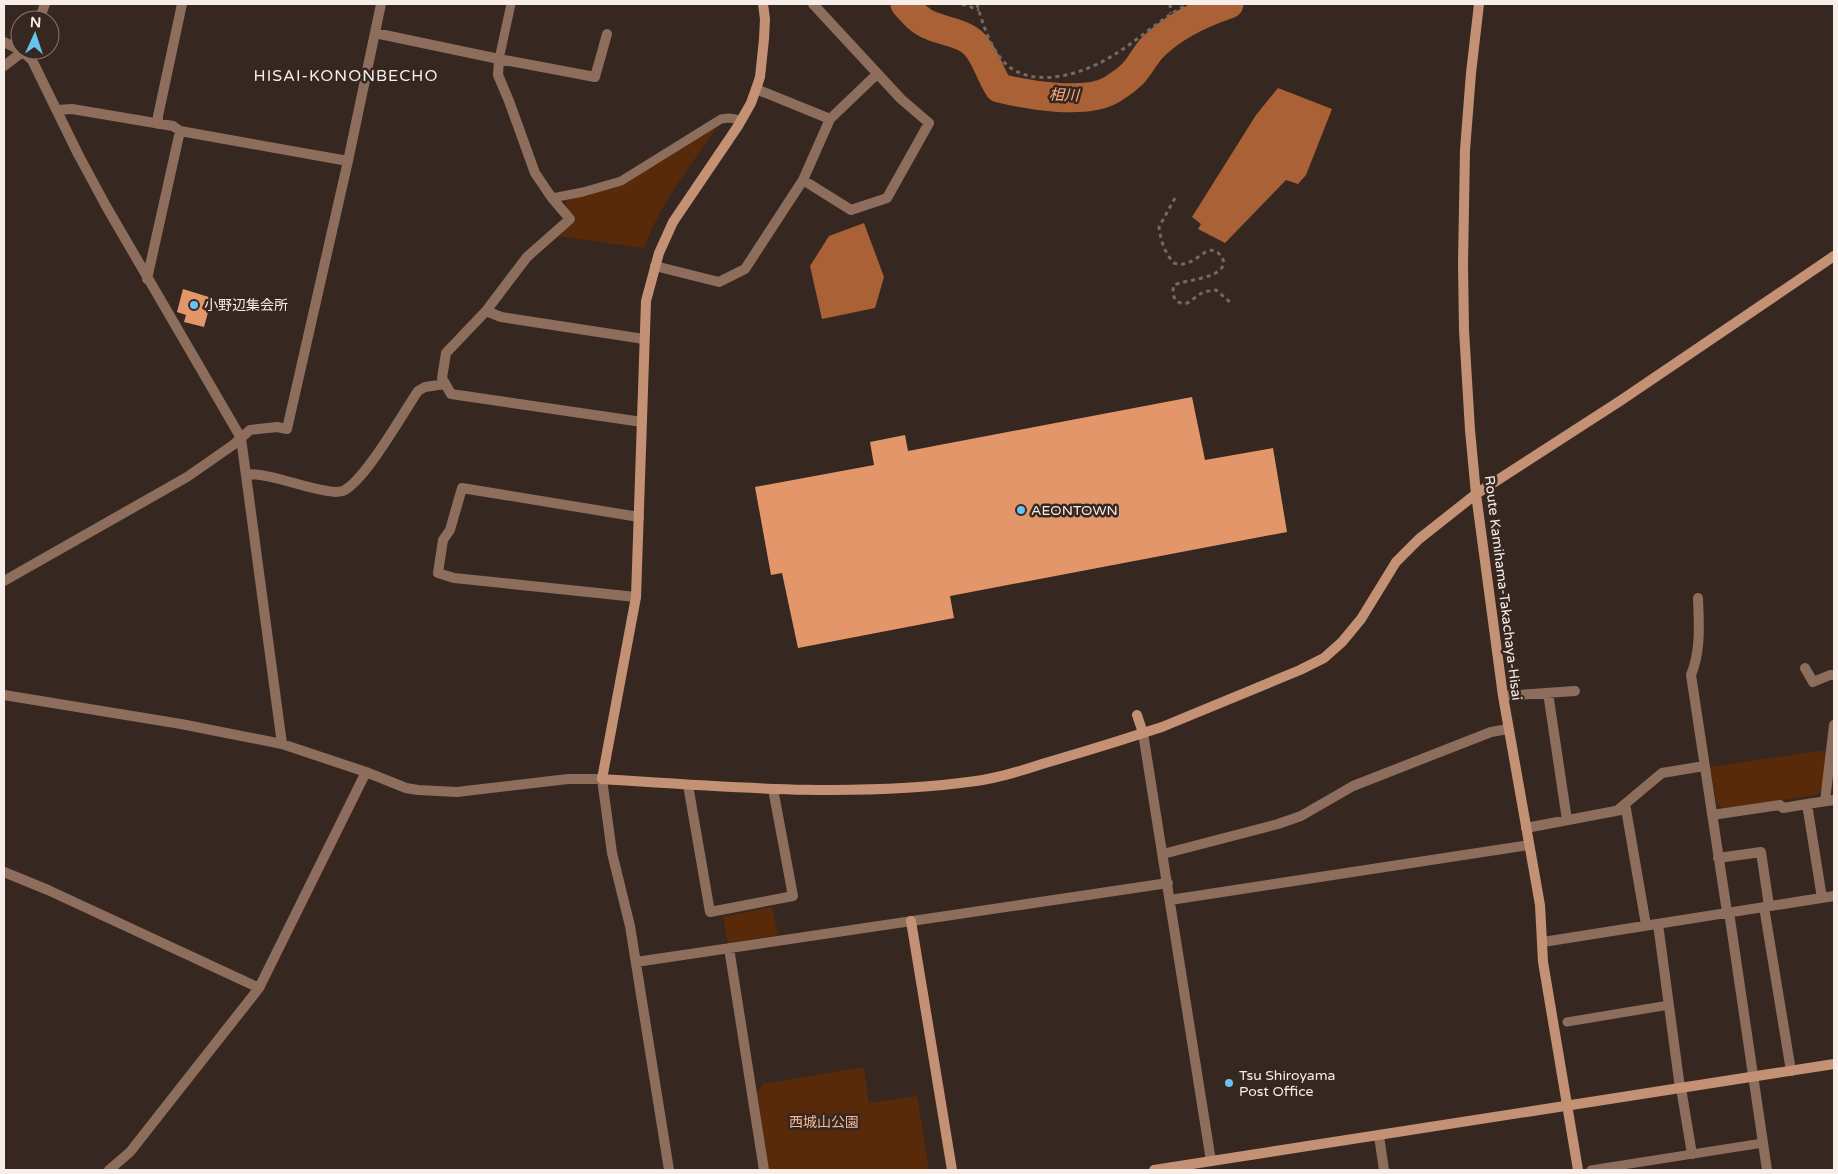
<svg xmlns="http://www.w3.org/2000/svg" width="1838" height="1174" font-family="'Varela Round','Noto Sans JP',sans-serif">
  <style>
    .green { fill: #592a09 }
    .water { fill: #a96135 }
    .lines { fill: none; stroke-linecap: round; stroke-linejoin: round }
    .river { stroke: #a96135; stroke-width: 29 }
    .building { fill: #e39669 }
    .path { stroke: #766962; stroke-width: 3; stroke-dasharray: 4 4; stroke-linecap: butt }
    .lane { stroke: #8d6d5b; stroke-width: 9 }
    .street { stroke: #8d6d5b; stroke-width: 10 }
    .secondary { stroke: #c59174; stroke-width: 10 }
    .poi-dot { fill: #67c4ef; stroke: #362820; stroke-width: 2 }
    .labels { text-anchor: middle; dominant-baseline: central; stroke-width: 5; stroke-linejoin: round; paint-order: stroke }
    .poi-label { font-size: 14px; fill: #f8eee9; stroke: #362820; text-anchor: start }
    .street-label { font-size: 14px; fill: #f8eee9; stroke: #362820 }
    .park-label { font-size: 14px; fill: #f4b896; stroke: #362820 }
    .water-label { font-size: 15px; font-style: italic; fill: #feae80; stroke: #362820 }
    .quarter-label { font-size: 16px; letter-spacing: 1px; fill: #f8eee9; stroke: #362820 }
  </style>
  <rect width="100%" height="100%" fill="#362820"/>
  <path class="green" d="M 714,126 L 717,127 C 690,167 661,202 644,248 L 558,236 L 577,219 L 566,206 L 567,200 L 623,183 Z
    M 1826,750 L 1822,790 L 1816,795 L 1723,808 L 1717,805 L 1710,767 Z
    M 772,907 L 778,935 L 728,943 L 723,917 Z
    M 864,1067 L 869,1103 L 917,1096 L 929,1170 L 769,1170 L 757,1092 L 763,1084 Z"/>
  <path class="water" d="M 1278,88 L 1332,109 L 1306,175 L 1298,184 L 1286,180 L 1225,243 L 1198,229 L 1201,224 L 1192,217 L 1256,115 Z
    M 864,223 L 884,277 L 875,308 L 822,319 L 810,266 L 829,236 Z"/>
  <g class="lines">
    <path class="river" d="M 905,4 C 913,13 920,22 932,26 C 944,31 957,32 968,39 C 984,49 989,73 999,88 C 1027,95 1085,105 1111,90 C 1119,85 1130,78 1135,71 C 1141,64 1145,56 1151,49 C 1171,28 1202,13 1229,4"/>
  </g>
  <path class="building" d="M 183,289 L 212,298 L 204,327 L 184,322 L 186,315 L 177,312 Z
    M 1192,397 L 1205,460 L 1273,448 L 1287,532 L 950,596 L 954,618 L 798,648 L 782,573 L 771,575 L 755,487 L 874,465 L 870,442 L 905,435 L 908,451 Z"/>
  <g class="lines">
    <path class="path" d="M 962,4 L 979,10
      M 977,4 C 983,25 993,58 1014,70 C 1042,87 1087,72 1112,56 C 1139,40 1161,18 1188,4
      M 1170,4 L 1171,13
      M 1175,198 L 1159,227 C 1161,241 1164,252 1174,263 C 1178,264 1182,265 1187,263 C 1201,259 1213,237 1224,262 C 1222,279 1188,279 1174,285 C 1171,294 1175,306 1187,303 C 1192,301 1196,296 1200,294 C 1205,291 1211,291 1216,290 L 1230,302"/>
    <path class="lane" d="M 499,59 L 511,4
      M 552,198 L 583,192 L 621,181 L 721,119 L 729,118 L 741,120
      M 1567,1022 L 1669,1005
      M 1591,1170 L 1763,1143"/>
    <path class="street" d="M 39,20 L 45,4
      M 375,33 L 499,59 L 498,75 L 509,101 L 535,173 L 552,198 L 570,219 L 527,257 L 486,311
      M 4,42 L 20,50
      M 21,50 L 32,60 L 78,154 L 106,206 L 241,438 L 282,744
      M 499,59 L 595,77 L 607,34
      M 4,66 L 25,50
      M 756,89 L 830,119
      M 57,110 L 72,109 L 173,126 L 180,131 L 348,161
      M 158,124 L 158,116 L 182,4
      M 803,180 L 830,119 L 877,74
      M 655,266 L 719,282 L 745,269 L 803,180 L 851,210 L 887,198 L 929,123 L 901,99 L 813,4
      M 147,279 L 180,131
      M 642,422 L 451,394 L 442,378 L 446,353 L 486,311 L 501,317 L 644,339
      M 246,474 C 274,474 300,487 328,491 C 332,492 339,492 343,491 C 365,481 403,413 418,391 L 425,387 L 445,384
      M 4,581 L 187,477 L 233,445 L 250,430 L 277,427 L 287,429 L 348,161 L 381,4
      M 636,597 L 454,578 L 438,573 L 443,540 L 450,530 L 462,488 L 639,517
      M 1698,598 C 1699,624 1701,651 1691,675 L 1727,912
      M 1805,668 L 1813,682 L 1830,675 L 1834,675
      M 1548,693 L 1567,820
      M 4,695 L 181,724 L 282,744 L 366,772 L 406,788 L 418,790 L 457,792 L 568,779 L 602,779 L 612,853 L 630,926 L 669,1170
      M 1503,696 L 1575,691
      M 1143,733 L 1211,1161
      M 688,785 L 710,912 L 793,896 L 773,789
      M 1825,801 L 1834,725
      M 1807,804 L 1834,800
      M 1619,809 L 1662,773 L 1704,766
      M 1712,815 L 1780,805 L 1783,808 L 1807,804 L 1822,898
      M 1526,828 L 1626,809 L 1646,925
      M 1163,854 L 1278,824 L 1301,816 L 1353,786 L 1491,732 L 1508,729
      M 1718,858 L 1761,852 L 1769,906
      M 4,872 L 48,890 L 259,988 L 366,772
      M 1170,900 L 1529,845
      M 1764,907 L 1791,1071
      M 1729,912 L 1767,1170
      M 1658,924 L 1680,1088
      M 1543,942 L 1834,896
      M 729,948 L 764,1170
      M 636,962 L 1168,883
      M 1681,1088 L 1692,1154
      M 1379,1136 L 1384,1170
      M 109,1170 L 130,1152 L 259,988"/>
    <path class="secondary" d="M 763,4 L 765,19 L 764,39 L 760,77 L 756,89 L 751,103 L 738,126 L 673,222 L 659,253 L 646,301 L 636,597 L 602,779 C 726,787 852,798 976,781 C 999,778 1021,771 1042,764 C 1076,754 1110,744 1143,733
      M 1479,4 L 1471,73 L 1465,150 L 1463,264 L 1464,330 L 1470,430 L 1476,494 L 1503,696 L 1540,905 L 1543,962 L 1578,1170
      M 1137,715 L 1143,733 L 1162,727 L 1300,670 L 1324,658 L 1342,642 L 1361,619 L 1396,562 L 1419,539 L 1476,494 L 1620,401 L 1834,256
      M 911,921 L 952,1170
      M 1154,1170 L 1834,1064"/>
  </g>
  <g class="poi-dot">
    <circle cx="194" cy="305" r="5"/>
    <circle cx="1021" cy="510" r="5"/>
    <circle cx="1229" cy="1083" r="5"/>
  </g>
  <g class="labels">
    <g class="poi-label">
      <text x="204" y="305">小野辺集会所</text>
      <text x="1031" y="510">AEONTOWN</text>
      <text x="1239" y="1075">Tsu Shiroyama<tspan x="1239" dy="16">Post Office</tspan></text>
    </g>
    <g class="street-label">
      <text transform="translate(1503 588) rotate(83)">Route Kamihama-Takachaya-Hisai</text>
    </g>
    <g class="park-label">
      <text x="824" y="1122">西城山公園</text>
    </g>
    <g class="water-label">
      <text transform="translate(1064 95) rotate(2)">相川</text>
    </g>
    <g class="quarter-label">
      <text x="346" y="76">HISAI-KONONBECHO</text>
    </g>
  </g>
  <rect width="1838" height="1174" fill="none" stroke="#f8eee9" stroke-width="10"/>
  <g transform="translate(35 35) rotate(3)"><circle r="24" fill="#362820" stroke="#847770"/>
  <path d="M0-4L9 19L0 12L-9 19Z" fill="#67c4ef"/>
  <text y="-8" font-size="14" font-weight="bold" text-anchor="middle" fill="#f8eee9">N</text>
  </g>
</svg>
